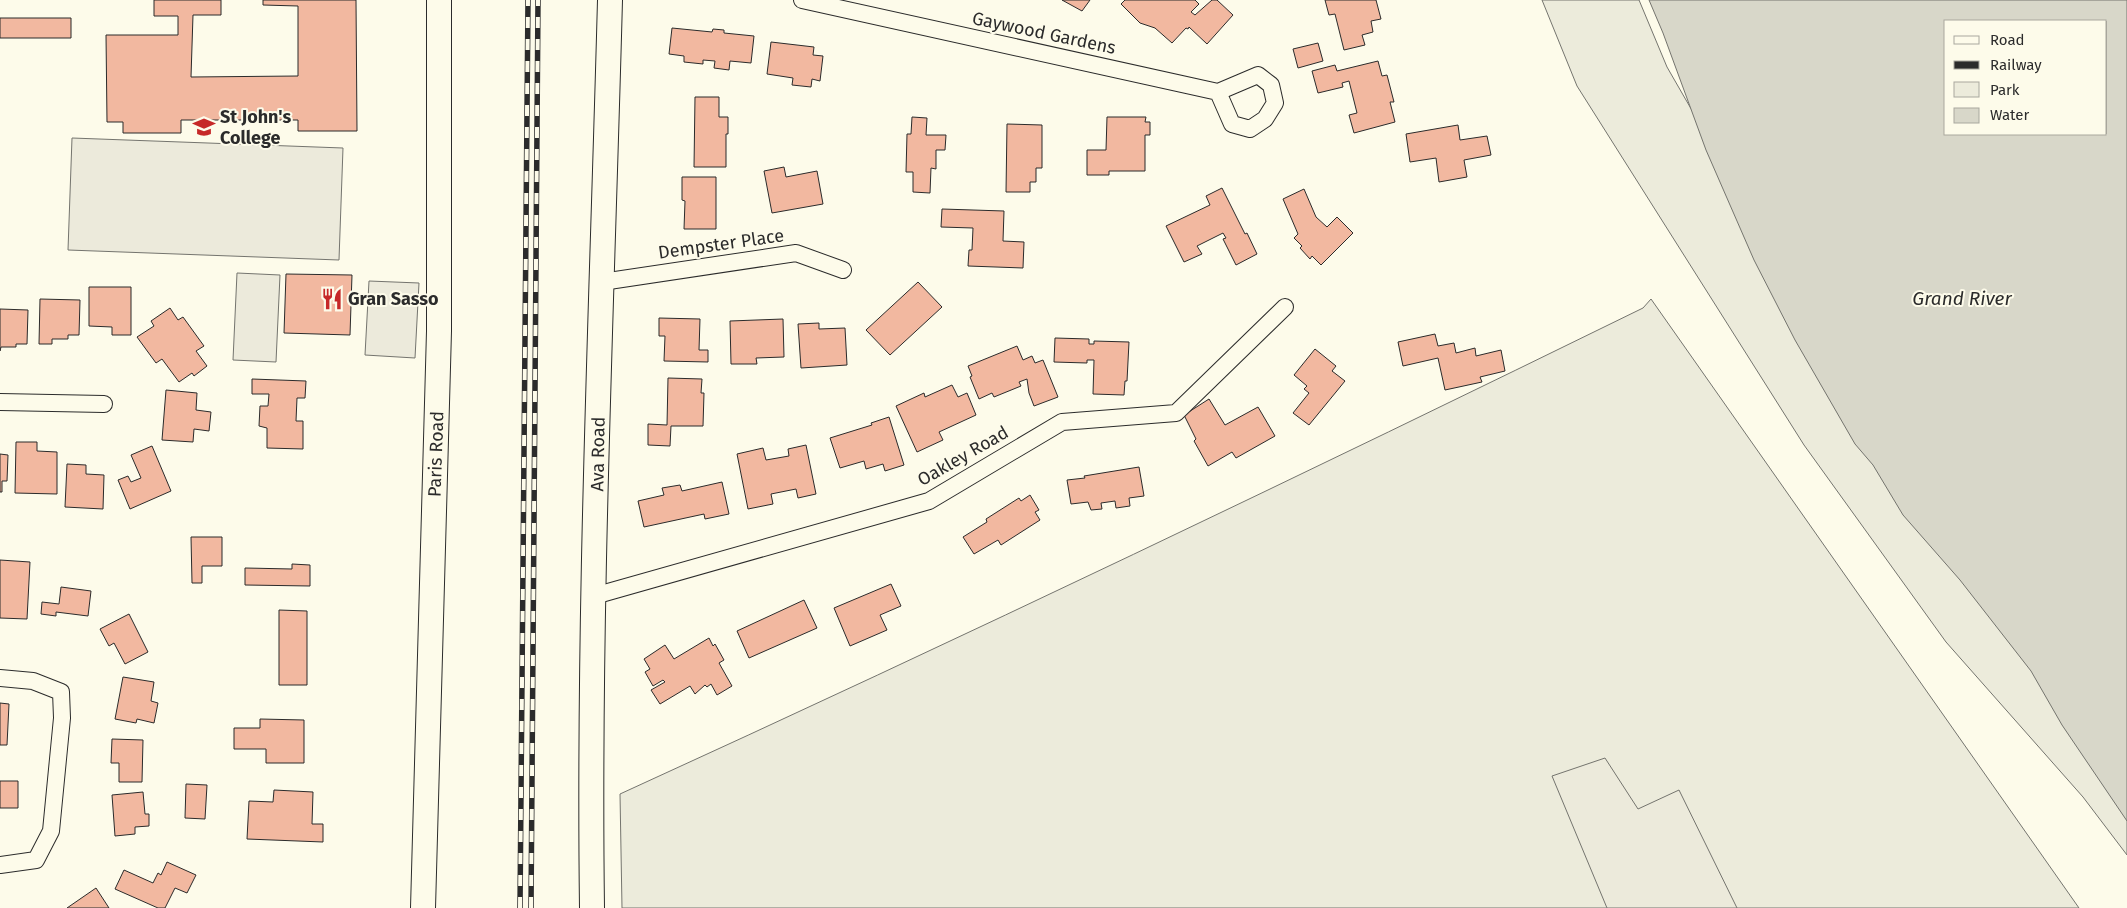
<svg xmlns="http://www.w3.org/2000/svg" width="2127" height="908" font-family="'Fira Sans',sans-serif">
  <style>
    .green { fill: #ecebdb; stroke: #74746e }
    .parking { fill: #eceadb; stroke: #74746e }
    .water { fill: #d8d7c9; stroke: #74746e; fill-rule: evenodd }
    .building { fill: #f2b8a0; stroke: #2b2b2b }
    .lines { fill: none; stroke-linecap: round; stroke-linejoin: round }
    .street-casing { stroke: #2b2b2b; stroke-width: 18 }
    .secondary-casing { stroke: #2b2b2b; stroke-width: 26 }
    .street { stroke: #fdfbea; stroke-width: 16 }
    .secondary { stroke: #fdfbea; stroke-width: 24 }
    .rail-casing { stroke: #2b2b2b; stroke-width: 5.5 }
    .rail { stroke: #fdfbea; stroke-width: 4; stroke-dasharray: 11; stroke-linecap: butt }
    .labels { text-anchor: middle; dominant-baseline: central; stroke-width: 4; stroke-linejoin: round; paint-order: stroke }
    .street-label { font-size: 18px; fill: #2b2b2b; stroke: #fdfbea }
    .poi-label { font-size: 18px; font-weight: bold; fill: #2b2b2b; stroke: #fdfbea; text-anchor: start }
    .water-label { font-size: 19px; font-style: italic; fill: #2b2b2b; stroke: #fdfbea }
  </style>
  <rect width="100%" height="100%" fill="#fdfbea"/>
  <path class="green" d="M 1542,0 L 1639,0 L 1667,67 L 1815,324 L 2127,799 L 2127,855 L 2083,797 L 1946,642 L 1804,445 L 1577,86 Z
    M 1651,299 L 2079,908 L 622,908 L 620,794 C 964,637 1304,474 1643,308 Z"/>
  <path class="parking" d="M 72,138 L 343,148 L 339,260 L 68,250 Z
    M 237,273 L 280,275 L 276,362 L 233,360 Z
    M 369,281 L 419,283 L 415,358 L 365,355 Z
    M 1605,758 L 1638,809 L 1679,790 L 1737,908 L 1607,908 L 1552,776 Z"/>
  <path class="water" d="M 1649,0 L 2127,0 L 2127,821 L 2062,725 L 2031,671 L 1960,580 L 1903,515 L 1873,465 L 1855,444 L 1795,340 L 1754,260 L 1706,150 L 1663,33 ZM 1946,21 L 2106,21 L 2106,134 L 1946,134 Z"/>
  <path class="building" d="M 154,0 L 221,0 L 221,15 L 193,15 L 191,77 L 298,76 L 298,6 L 263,5 L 263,0 L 356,0 L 357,131 L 298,131 L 298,120 L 181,120 L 181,133 L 123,133 L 123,122 L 107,122 L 106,35 L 178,35 L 178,16 L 154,16 Z
    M 1062,0 L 1090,0 L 1082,11 Z
    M 1125,0 L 1195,0 L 1199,4 L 1191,12 L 1195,15 L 1212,0 L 1217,0 L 1233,15 L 1207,44 L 1189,27 L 1188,29 L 1186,28 L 1172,43 L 1155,28 L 1140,23 L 1121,4 Z
    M 1325,0 L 1376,0 L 1381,19 L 1371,21 L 1373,32 L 1362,35 L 1365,45 L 1344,50 L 1335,14 L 1329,15 Z
    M 0,18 L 71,18 L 71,38 L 0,38 Z
    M 672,28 L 712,32 L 713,29 L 724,30 L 724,33 L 754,36 L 751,63 L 730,61 L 729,70 L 714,68 L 715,61 L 703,60 L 703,64 L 684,62 L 684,56 L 669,54 Z
    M 771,42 L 814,47 L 813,55 L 823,56 L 820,81 L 812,79 L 811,87 L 792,85 L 793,78 L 767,74 Z
    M 1318,43 L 1323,61 L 1298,68 L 1293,49 Z
    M 1378,61 L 1382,76 L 1387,75 L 1394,102 L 1390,102 L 1395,122 L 1354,133 L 1349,115 L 1357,113 L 1349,81 L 1342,83 L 1343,87 L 1318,93 L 1312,71 L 1335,65 L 1337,71 Z
    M 695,97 L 719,97 L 719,117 L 728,117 L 728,134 L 726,134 L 726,167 L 694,167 Z
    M 912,117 L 927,118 L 926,135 L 946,135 L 945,150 L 936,150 L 936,169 L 931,168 L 930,193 L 913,192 L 913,172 L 906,172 L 907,134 L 911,134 Z
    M 1107,117 L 1146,117 L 1145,122 L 1150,122 L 1150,135 L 1145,135 L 1145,171 L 1109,171 L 1109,175 L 1087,175 L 1087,150 L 1106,150 Z
    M 1007,124 L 1042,125 L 1042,168 L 1036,168 L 1036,182 L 1030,182 L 1030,192 L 1006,192 Z
    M 1458,125 L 1460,140 L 1487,136 L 1491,155 L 1464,160 L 1467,177 L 1439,182 L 1436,158 L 1410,162 L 1406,134 Z
    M 784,167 L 786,177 L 817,171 L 823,204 L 772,213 L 764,171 Z
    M 682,177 L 716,177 L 716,229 L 684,229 L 685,201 L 682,200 Z
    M 1222,188 L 1245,234 L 1247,233 L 1257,254 L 1236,265 L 1223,239 L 1226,238 L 1223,233 L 1197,246 L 1202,254 L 1184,262 L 1166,226 L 1210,205 L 1206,196 Z
    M 1304,189 L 1316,217 L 1327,227 L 1337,217 L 1353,233 L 1321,265 L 1312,256 L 1310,259 L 1300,248 L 1302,246 L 1294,238 L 1298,234 L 1283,199 Z
    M 942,209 L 1004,211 L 1003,241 L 1024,242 L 1023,268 L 968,266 L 969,250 L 972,250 L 973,228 L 941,227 Z
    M 286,274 L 352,275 L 350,335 L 284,333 Z
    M 918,282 L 942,307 L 890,355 L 866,330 Z
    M 89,287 L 131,287 L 131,335 L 112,335 L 112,327 L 89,326 Z
    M 40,299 L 80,300 L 79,335 L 68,335 L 68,339 L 52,339 L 52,344 L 39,344 Z
    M 170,308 L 178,320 L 183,317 L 204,346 L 196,351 L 207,366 L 194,376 L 192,373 L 179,382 L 162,359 L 156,363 L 137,337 L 154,326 L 151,321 Z
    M 0,309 L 28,310 L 27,344 L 16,344 L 16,347 L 1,347 L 0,351 Z
    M 659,318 L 700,319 L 699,350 L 708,350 L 708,362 L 664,361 L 665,336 L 659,336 Z
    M 783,319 L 784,357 L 756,358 L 757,364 L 731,364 L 730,321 Z
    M 819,323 L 819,329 L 845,328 L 847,365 L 801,368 L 798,324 Z
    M 1435,334 L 1438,346 L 1454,343 L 1456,353 L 1475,348 L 1476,356 L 1501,350 L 1505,371 L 1480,377 L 1482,382 L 1445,390 L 1438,358 L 1403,366 L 1398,342 Z
    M 1055,338 L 1089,339 L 1089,344 L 1094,344 L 1094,341 L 1129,342 L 1127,381 L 1125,381 L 1124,395 L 1093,394 L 1094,360 L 1087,360 L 1087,363 L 1054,362 Z
    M 1017,346 L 1023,360 L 1032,356 L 1035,363 L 1043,360 L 1058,397 L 1034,406 L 1029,393 L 1027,379 L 1019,382 L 1021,386 L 994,397 L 992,393 L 979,399 L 970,377 L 972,376 L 968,366 Z
    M 1315,349 L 1336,366 L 1332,371 L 1345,381 L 1309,425 L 1293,413 L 1309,393 L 1304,389 L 1307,386 L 1294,375 Z
    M 668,378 L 702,379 L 701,393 L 704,393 L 703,426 L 671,426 L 670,446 L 648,445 L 648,424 L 667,425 Z
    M 252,379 L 306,381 L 305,398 L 297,398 L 296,421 L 303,421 L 303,449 L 267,448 L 267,428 L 259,426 L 260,406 L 268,406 L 269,394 L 252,394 Z
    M 952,385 L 958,397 L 967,393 L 976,415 L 939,432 L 943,440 L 917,452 L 896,406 L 924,393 L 925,397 Z
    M 166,390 L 197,393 L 196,410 L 211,412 L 209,431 L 194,429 L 193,442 L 162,440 Z
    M 1209,399 L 1225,425 L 1258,407 L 1275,436 L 1236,458 L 1232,452 L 1208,466 L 1194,441 L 1196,439 L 1184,415 Z
    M 889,417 L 904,465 L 885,471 L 883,464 L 866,469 L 864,461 L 840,468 L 830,438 L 872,425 L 871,423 Z
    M 16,442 L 37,442 L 37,451 L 57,452 L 57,494 L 15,493 Z
    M 806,445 L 816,494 L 798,498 L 796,489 L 771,494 L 773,504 L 748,509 L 737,454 L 763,448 L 766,460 L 789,456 L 788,449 Z
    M 152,446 L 171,491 L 130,509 L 118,480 L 128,476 L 131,482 L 141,478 L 131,455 Z
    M 0,454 L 8,455 L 7,481 L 2,481 L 2,492 L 0,492 Z
    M 67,464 L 86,465 L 86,474 L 104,475 L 103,509 L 65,507 Z
    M 1139,467 L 1144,496 L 1129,498 L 1130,506 L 1116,508 L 1115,501 L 1101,503 L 1102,509 L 1091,510 L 1088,502 L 1071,504 L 1067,480 L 1085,478 L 1084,476 Z
    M 722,482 L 729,514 L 705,519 L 704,514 L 644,527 L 638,501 L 664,495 L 662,488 L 680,485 L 682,491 Z
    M 1030,495 L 1039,510 L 1035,512 L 1040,520 L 1001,545 L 998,540 L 974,554 L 963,537 L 987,522 L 986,519 L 1019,498 L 1021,501 Z
    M 191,537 L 222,537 L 222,566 L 202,566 L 202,583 L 192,583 Z
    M 0,560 L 30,562 L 27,619 L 0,618 Z
    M 292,564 L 310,565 L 310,586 L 245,585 L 245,568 L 292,569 Z
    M 891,584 L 901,606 L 880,615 L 887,630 L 850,646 L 834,608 Z
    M 61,587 L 91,591 L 88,616 L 56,612 L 56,616 L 41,614 L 42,602 L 59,604 Z
    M 804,600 L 817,628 L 749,658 L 737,631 Z
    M 279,610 L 307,611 L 307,685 L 279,685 Z
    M 129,614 L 148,652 L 125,664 L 114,643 L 109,646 L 100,629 Z
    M 709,638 L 713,646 L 715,644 L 724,660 L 719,663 L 732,686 L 717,695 L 711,684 L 707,687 L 705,685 L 695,694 L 690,686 L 660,704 L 651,690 L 665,682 L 663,680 L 653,686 L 645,672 L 650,669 L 644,659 L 665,645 L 674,659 Z
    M 123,677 L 154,682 L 151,701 L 158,703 L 154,723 L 137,719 L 136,723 L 115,719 Z
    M 0,703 L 9,704 L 7,745 L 0,745 Z
    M 260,719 L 304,720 L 304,763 L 266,763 L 266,749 L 234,749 L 234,728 L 260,728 Z
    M 112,739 L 143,740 L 142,782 L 119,782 L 119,763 L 111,763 Z
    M 0,781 L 18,781 L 18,808 L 0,808 Z
    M 186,784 L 207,785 L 205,819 L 185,818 Z
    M 274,790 L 313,792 L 312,824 L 323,824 L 323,842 L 247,839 L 249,801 L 273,802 Z
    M 143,792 L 145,814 L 149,814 L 149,826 L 135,827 L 135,834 L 115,836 L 112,795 Z
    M 167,862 L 196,875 L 187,893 L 175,888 L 165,908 L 158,908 L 115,889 L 124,870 L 153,883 L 158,873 L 161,875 Z
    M 96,888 L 109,908 L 67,908 Z"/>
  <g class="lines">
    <g class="street-casing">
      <path id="street" d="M 802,0 L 1218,92 L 1258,75 L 1271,85 L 1275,103 L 1265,119 L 1250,129 L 1232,124 L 1218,92
        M 602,282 L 796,253 L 843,270
        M 0,402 L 104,404
        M 594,596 L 929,501 L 1062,422 L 1176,413 L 1285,307
        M 0,678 L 33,681 L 61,692 L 62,718 L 51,831 L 36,860 L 0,865"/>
    </g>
    <g class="secondary-casing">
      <path id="secondary" d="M 423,908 L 439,331 L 439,0
        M 592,908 C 588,605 602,302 610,0"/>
    </g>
    <use href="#street" class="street"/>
    <use href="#secondary" class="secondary"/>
    <g class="rail-casing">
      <path id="rail" d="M 520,908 L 528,0
        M 531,908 L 538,0"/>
    </g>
    <use href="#rail" class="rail"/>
  </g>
  <defs>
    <g id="school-bare" transform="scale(1.725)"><path d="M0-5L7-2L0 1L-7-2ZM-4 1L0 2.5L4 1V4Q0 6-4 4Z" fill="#c62828" stroke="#fdfbea" stroke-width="2.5" paint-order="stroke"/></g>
    <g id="restaurant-bare" transform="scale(1.725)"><path d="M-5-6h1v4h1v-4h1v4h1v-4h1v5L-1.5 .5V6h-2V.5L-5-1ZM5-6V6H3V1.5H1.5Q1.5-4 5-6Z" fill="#c62828" stroke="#fdfbea" stroke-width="2.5" paint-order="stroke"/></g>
  </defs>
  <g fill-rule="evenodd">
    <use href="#school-bare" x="204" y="127"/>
    <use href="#restaurant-bare" x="332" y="299"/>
  </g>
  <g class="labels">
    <g class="street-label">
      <text transform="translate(1044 33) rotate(12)">Gaywood Gardens</text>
      <text transform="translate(721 244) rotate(-8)">Dempster Place</text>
      <text transform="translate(436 454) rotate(-88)">Paris Road</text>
      <text transform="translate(598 454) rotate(-89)">Ava Road</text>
      <text transform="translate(963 456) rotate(-30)">Oakley Road</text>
    </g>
    <g class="poi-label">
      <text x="220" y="117">St John's<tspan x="220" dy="21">College</tspan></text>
      <text x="348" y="299">Gran Sasso</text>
    </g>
    <g class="water-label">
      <text x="1962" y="298">Grand River</text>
    </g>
  </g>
  <rect x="1944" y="20" width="162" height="115" fill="#fdfbea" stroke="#a9a89e"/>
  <rect x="1954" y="36" width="25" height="8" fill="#fdfbea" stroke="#a9a89e"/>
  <text x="1990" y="45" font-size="15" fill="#2b2b2b">Road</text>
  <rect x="1954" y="61" width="25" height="8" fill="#2b2b2b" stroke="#a9a89e"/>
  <text x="1990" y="70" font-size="15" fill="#2b2b2b">Railway</text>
  <rect x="1954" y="82" width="25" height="15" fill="#ecebdb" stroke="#a9a89e"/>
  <text x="1990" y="95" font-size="15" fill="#2b2b2b">Park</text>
  <rect x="1954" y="108" width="25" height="15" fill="#d8d7c9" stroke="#a9a89e"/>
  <text x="1990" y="120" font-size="15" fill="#2b2b2b">Water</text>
</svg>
